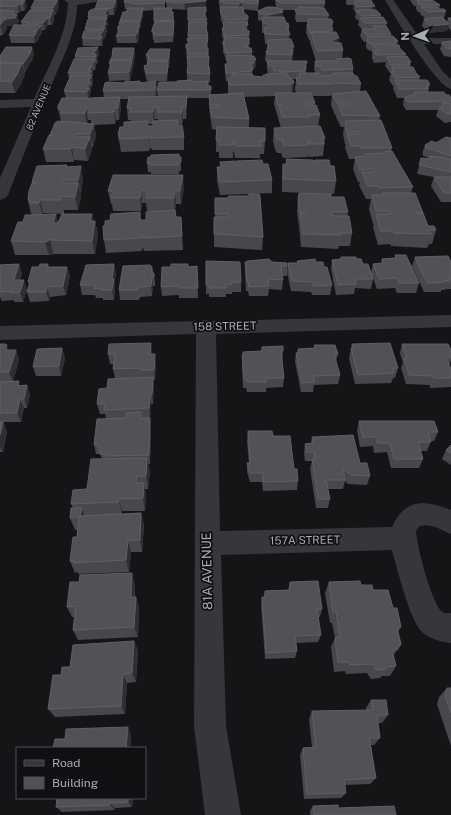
<svg xmlns="http://www.w3.org/2000/svg" width="451" height="815" font-family="'Public Sans',sans-serif">
  <style>
    .lines { fill: none; stroke-linecap: round; stroke-linejoin: round }
    .minor { fill: #36373c; fill-rule: evenodd }
    .wall { fill: #46484c; fill-rule: evenodd }
    .shaded-wall { fill: #2e2f32 }
    .building { fill: #515258; stroke: #5e6066 }
    .labels { text-anchor: middle; dominant-baseline: central; stroke-width: 3.5; stroke-linejoin: round; paint-order: stroke }
    .far-street-label { font-size: 9px; fill: #a7acb7; stroke: #101012 }
    .street-label { font-size: 11px; fill: #a7acb7; stroke: #101012 }
    .near-street-label { font-size: 13px; fill: #a7acb7; stroke: #101012 }
  </style>
  <rect width="100%" height="100%" fill="#151517"/>
  <g class="lines">
    <path class="minor" d="M 64,0 L 97,0 L 96,2 L 77,5 C 77,32 62,59 52,84 C 37,121 22,158 8,195 L 5,198 L 0,200 L 0,178 L 31,107 L 0,108 L 0,100 L 34,99 C 47,69 67,36 68,3 Z
      M 385,0 L 393,0 L 420,38 L 451,38 L 451,44 L 424,44 L 443,72 L 451,79 L 451,89 C 436,86 395,17 385,0 Z
      M 451,315 L 451,327 L 216,334 L 220,531 L 392,527 C 405,498 425,500 451,510 L 451,534 C 440,530 432,523 420,526 L 416,531 C 417,546 431,602 442,612 C 445,614 448,613 451,613 L 451,643 C 442,642 429,639 422,632 C 410,621 397,568 392,550 L 221,555 L 226,726 L 241,815 L 205,815 L 194,726 L 196,334 L 0,340 L 0,326 L 200,321 L 206,320 L 211,321 Z"/>
  </g>
  <path class="wall" d="M 0,0 L 19,1 L 27,7 L 24,11 L 21,11 L 19,13 L 16,13 L 19,21 L 17,25 L 7,26 L 7,25 L 6,24 L 7,29 L 3,35 L 1,35 L 0,37 Z
    M 98,0 L 116,0 L 117,5 L 114,15 L 109,15 L 107,19 L 108,25 L 106,27 L 107,30 L 105,38 L 103,40 L 103,44 L 102,46 L 83,46 L 82,38 L 85,31 L 85,29 L 88,19 L 88,17 L 95,9 Z
    M 125,0 L 165,0 L 165,8 L 167,8 L 166,2 L 206,0 L 206,19 L 207,31 L 208,36 L 208,48 L 209,66 L 210,74 L 210,82 L 208,82 L 208,86 L 211,86 L 211,95 L 228,94 L 228,81 L 226,81 L 225,72 L 225,64 L 227,64 L 227,61 L 226,61 L 224,53 L 223,53 L 223,41 L 224,41 L 222,36 L 222,28 L 223,28 L 223,24 L 222,21 L 221,21 L 220,8 L 219,4 L 219,0 L 258,0 L 259,2 L 258,9 L 258,11 L 243,9 L 244,13 L 248,19 L 247,31 L 249,35 L 249,48 L 252,52 L 252,56 L 256,67 L 254,68 L 253,71 L 252,71 L 253,76 L 263,77 L 263,75 L 266,75 L 266,74 L 268,74 L 267,68 L 267,62 L 266,62 L 265,59 L 266,51 L 267,51 L 267,44 L 265,44 L 264,33 L 262,33 L 262,21 L 258,20 L 258,11 L 276,7 L 275,0 L 324,0 L 325,3 L 324,8 L 329,15 L 328,19 L 333,22 L 332,28 L 333,32 L 338,43 L 343,50 L 342,59 L 353,69 L 353,73 L 361,84 L 360,92 L 380,116 L 379,120 L 392,148 L 391,151 L 413,187 L 411,193 L 423,213 L 428,226 L 436,230 L 432,244 L 429,244 L 427,248 L 391,246 L 390,244 L 378,245 L 373,227 L 374,224 L 373,224 L 369,209 L 371,199 L 366,199 L 359,185 L 360,182 L 358,182 L 353,169 L 355,159 L 349,159 L 345,147 L 346,144 L 345,144 L 343,134 L 344,127 L 341,127 L 336,117 L 336,115 L 335,115 L 331,105 L 332,95 L 331,95 L 331,96 L 312,96 L 315,103 L 314,105 L 320,115 L 318,126 L 325,138 L 323,156 L 309,157 L 308,155 L 308,157 L 283,158 L 281,153 L 277,153 L 275,149 L 273,141 L 274,128 L 281,128 L 274,104 L 275,96 L 244,97 L 249,119 L 249,128 L 265,141 L 264,154 L 260,154 L 260,158 L 235,158 L 234,152 L 233,152 L 233,158 L 219,158 L 219,152 L 216,152 L 216,140 L 217,130 L 212,129 L 209,107 L 209,98 L 187,98 L 187,108 L 186,119 L 183,119 L 182,124 L 178,124 L 184,137 L 184,150 L 152,150 L 151,148 L 150,148 L 149,151 L 121,152 L 118,134 L 124,127 L 131,122 L 131,120 L 128,120 L 127,108 L 129,99 L 120,99 L 121,109 L 119,120 L 116,120 L 115,124 L 94,125 L 96,136 L 93,147 L 92,147 L 92,149 L 88,161 L 74,160 L 74,162 L 46,162 L 43,149 L 50,135 L 61,121 L 58,109 L 66,98 L 64,91 L 69,79 L 68,73 L 75,59 L 75,56 L 98,47 L 99,55 L 97,58 L 98,62 L 97,64 L 96,64 L 96,67 L 95,70 L 93,70 L 93,73 L 92,76 L 93,83 L 92,86 L 91,86 L 91,90 L 90,94 L 90,96 L 89,98 L 104,98 L 103,91 L 125,83 L 130,82 L 140,83 L 157,90 L 156,97 L 158,97 L 157,90 L 177,82 L 187,80 L 187,73 L 188,67 L 186,48 L 188,44 L 187,38 L 188,38 L 188,10 L 172,9 L 172,12 L 173,12 L 174,19 L 174,29 L 173,42 L 154,43 L 154,40 L 153,40 L 152,30 L 154,23 L 154,10 L 143,11 L 143,15 L 140,28 L 139,28 L 139,40 L 137,43 L 117,43 L 116,36 L 118,33 L 120,26 L 120,21 L 128,9 L 125,9 L 124,2 ZM 283,10 L 296,10 L 295,17 L 296,22 L 307,22 L 306,33 L 309,40 L 310,40 L 310,42 L 316,61 L 315,61 L 314,68 L 315,73 L 306,73 L 307,61 L 292,61 L 294,47 L 289,39 L 289,27 L 286,23 L 283,17 ZM 292,79 L 296,79 L 295,89 L 296,93 L 293,93 ZM 155,119 L 158,119 L 158,121 L 155,121 ZM 88,120 L 91,120 L 91,124 L 87,123 ZM 148,124 L 153,124 L 153,126 L 149,126 Z
    M 346,0 L 372,0 L 372,2 L 374,10 L 381,15 L 380,17 L 387,23 L 386,26 L 391,34 L 391,36 L 398,41 L 397,45 L 406,54 L 405,56 L 411,62 L 410,67 L 420,77 L 419,80 L 430,84 L 428,92 L 446,95 L 451,98 L 451,122 L 445,123 L 436,116 L 438,110 L 406,110 L 403,105 L 404,98 L 397,98 L 393,88 L 394,86 L 393,86 L 389,80 L 391,73 L 390,73 L 385,66 L 386,62 L 374,63 L 372,58 L 372,51 L 370,51 L 367,49 L 366,47 L 366,42 L 364,42 L 360,36 L 362,29 L 358,25 L 359,21 L 355,18 L 356,14 L 353,8 L 354,7 L 353,5 L 347,5 L 346,3 Z
    M 410,0 L 433,0 L 433,1 L 440,5 L 439,9 L 446,11 L 444,18 L 443,18 L 447,22 L 448,18 L 451,18 L 451,31 L 448,27 L 447,31 L 428,33 L 422,26 L 424,19 L 425,18 L 420,14 L 420,12 L 418,12 L 416,9 L 416,6 L 414,6 Z
    M 59,7 L 55,15 L 54,15 L 54,20 L 52,25 L 48,25 L 45,30 L 42,30 L 42,33 L 39,37 L 39,39 L 35,43 L 11,43 L 9,35 L 22,25 L 21,22 L 31,10 L 31,8 Z
    M 451,41 L 451,57 L 444,56 L 440,49 L 442,42 Z
    M 32,47 L 34,54 L 32,60 L 25,72 L 24,72 L 25,74 L 20,86 L 19,87 L 15,93 L 0,93 L 0,56 Z
    M 134,48 L 135,56 L 130,80 L 109,81 L 108,73 L 110,67 L 109,63 L 110,60 Z
    M 170,49 L 170,56 L 169,68 L 168,68 L 167,81 L 147,81 L 146,78 L 145,74 L 144,66 L 147,65 L 147,63 L 146,55 Z
    M 451,138 L 451,202 L 441,202 L 431,186 L 434,177 L 417,174 L 421,158 L 428,159 L 429,158 L 423,156 L 423,154 L 422,154 L 425,145 Z
    M 179,157 L 181,157 L 181,171 L 179,171 L 179,174 L 151,174 L 151,172 L 148,172 L 147,163 Z
    M 286,159 L 314,163 L 330,166 L 336,181 L 334,194 L 282,192 L 282,177 L 283,164 L 286,164 Z
    M 220,162 L 235,164 L 263,164 L 272,180 L 272,193 L 249,194 L 263,237 L 262,250 L 214,247 L 214,234 L 215,217 L 215,198 L 227,198 L 249,196 L 249,194 L 220,195 L 217,180 L 217,167 L 220,167 Z
    M 67,165 L 67,167 L 83,179 L 81,193 L 80,193 L 81,196 L 78,210 L 64,210 L 64,214 L 43,213 L 43,215 L 56,214 L 58,223 L 92,214 L 93,221 L 95,221 L 98,234 L 95,254 L 53,254 L 53,253 L 52,255 L 15,255 L 11,241 L 23,222 L 33,215 L 32,213 L 31,214 L 28,200 L 33,183 L 32,182 Z
    M 184,188 L 181,204 L 176,204 L 175,210 L 176,217 L 181,217 L 183,250 L 144,251 L 143,248 L 142,248 L 142,251 L 106,253 L 104,240 L 105,226 L 110,220 L 140,212 L 141,220 L 146,220 L 158,211 L 147,211 L 146,203 L 142,203 L 141,211 L 113,211 L 112,204 L 111,204 L 108,191 Z
    M 331,197 L 348,212 L 347,216 L 352,233 L 350,246 L 339,246 L 338,249 L 301,247 L 299,226 L 297,212 L 298,199 Z
    M 395,255 L 419,283 L 416,293 L 397,293 L 395,288 L 377,289 L 373,278 L 373,279 L 371,289 L 355,288 L 354,294 L 336,295 L 331,269 L 332,260 L 340,259 L 341,257 L 357,259 L 363,264 L 371,273 L 373,264 L 381,263 L 382,259 L 395,258 Z
    M 415,257 L 451,262 L 451,289 L 446,289 L 445,290 L 441,290 L 441,292 L 424,292 L 412,266 Z
    M 206,261 L 241,282 L 241,292 L 232,292 L 232,294 L 226,294 L 226,297 L 209,297 L 209,294 L 206,294 Z
    M 297,261 L 316,262 L 324,267 L 332,285 L 330,295 L 312,295 L 311,292 L 291,291 L 287,272 L 288,263 L 297,263 Z
    M 245,262 L 272,262 L 287,266 L 287,276 L 282,276 L 283,280 L 282,290 L 269,289 L 268,296 L 249,296 L 248,291 L 246,291 L 245,272 Z
    M 19,264 L 22,274 L 20,280 L 27,289 L 23,302 L 14,302 L 14,300 L 2,301 L 0,297 L 0,265 Z
    M 48,264 L 49,267 L 67,267 L 70,276 L 66,295 L 50,297 L 49,301 L 30,302 L 27,292 L 29,285 L 28,282 L 39,267 Z
    M 114,264 L 116,274 L 114,283 L 115,289 L 114,300 L 103,300 L 103,298 L 96,298 L 95,295 L 82,295 L 80,285 Z
    M 197,266 L 198,298 L 179,298 L 179,295 L 162,296 L 161,287 L 189,267 Z
    M 152,267 L 153,273 L 154,273 L 155,283 L 155,286 L 153,286 L 152,296 L 140,297 L 139,300 L 120,300 L 119,290 Z
    M 0,344 L 9,350 L 16,350 L 19,360 L 13,381 L 21,386 L 27,385 L 30,395 L 27,408 L 24,408 L 21,422 L 3,422 L 7,432 L 3,452 L 0,452 Z
    M 352,344 L 398,368 L 395,378 L 393,378 L 391,383 L 355,384 L 349,358 Z
    M 402,344 L 451,350 L 451,360 L 449,365 L 451,369 L 451,387 L 430,388 L 430,385 L 406,384 L 401,368 L 403,363 L 400,353 Z
    M 314,345 L 338,354 L 336,361 L 340,375 L 338,384 L 314,385 L 313,392 L 301,392 L 295,362 L 296,353 L 297,353 L 298,349 L 314,348 Z
    M 262,347 L 283,351 L 282,361 L 284,378 L 283,387 L 266,388 L 266,392 L 247,392 L 246,388 L 243,388 L 242,365 L 242,355 L 243,355 L 243,352 L 261,351 Z
    M 62,348 L 65,358 L 61,376 L 36,376 L 33,367 Z
    M 152,352 L 152,354 L 156,364 L 155,380 L 153,380 L 154,387 L 153,404 L 151,404 L 150,418 L 141,418 L 150,418 L 151,427 L 150,464 L 148,464 L 150,471 L 148,489 L 145,489 L 146,495 L 145,511 L 122,511 L 122,514 L 141,513 L 144,525 L 142,552 L 131,552 L 129,572 L 78,574 L 78,572 L 75,573 L 70,561 L 77,537 L 78,530 L 75,530 L 70,518 L 73,508 L 71,504 L 87,489 L 102,459 L 100,454 L 96,454 L 94,445 L 106,419 L 105,414 L 100,414 L 97,404 L 107,388 L 115,378 L 113,369 L 114,364 L 110,364 L 108,354 Z
    M 359,421 L 438,432 L 434,441 L 431,441 L 427,451 L 420,451 L 423,459 L 419,468 L 391,468 L 387,452 L 374,453 L 373,446 L 360,447 L 357,431 Z
    M 248,431 L 273,436 L 294,469 L 298,481 L 297,490 L 263,491 L 262,482 L 250,482 L 247,472 L 247,463 L 249,463 L 247,441 Z
    M 312,437 L 360,463 L 370,476 L 367,485 L 348,484 L 345,481 L 343,489 L 328,489 L 330,499 L 328,508 L 316,508 L 310,468 L 312,461 L 305,461 L 304,453 L 305,444 L 311,443 Z
    M 451,445 L 451,465 L 442,459 L 446,450 Z
    M 290,582 L 322,609 L 320,617 L 318,617 L 321,635 L 318,642 L 296,643 L 297,651 L 295,658 L 265,659 L 261,604 L 262,597 L 264,597 L 265,591 L 288,590 Z
    M 329,582 L 361,585 L 373,590 L 393,608 L 401,627 L 398,632 L 401,644 L 393,656 L 396,666 L 390,676 L 382,676 L 380,678 L 371,679 L 367,673 L 346,674 L 345,671 L 334,672 L 331,647 L 335,638 L 332,623 L 330,623 L 325,593 Z
    M 135,584 L 135,597 L 136,597 L 139,607 L 138,637 L 78,640 L 73,630 L 74,617 L 72,617 L 67,607 Z
    M 134,641 L 138,651 L 136,682 L 127,683 L 125,714 L 55,717 L 48,709 L 61,675 L 70,667 Z
    M 447,688 L 451,688 L 451,746 L 437,704 L 439,697 Z
    M 371,700 L 388,715 L 382,723 L 378,723 L 380,738 L 374,745 L 371,745 L 376,778 L 370,784 L 345,785 L 346,793 L 341,798 L 304,799 L 300,755 L 303,748 L 312,747 L 309,719 L 312,711 L 366,710 L 366,708 Z
    M 57,798 L 133,798 L 132,807 L 115,808 L 115,810 L 62,812 L 56,807 Z
    M 313,806 L 338,808 L 396,815 L 310,815 L 310,811 Z"/>
  <path class="shaded-wall" d="M 19,0 L 21,11 L 19,13 L 18,6 L 18,1 Z
    M 25,0 L 27,7 L 24,11 L 23,4 Z
    M 58,0 L 59,7 L 55,15 L 53,8 Z
    M 116,0 L 117,5 L 114,15 L 113,8 Z
    M 206,1 L 206,8 L 185,10 L 184,3 Z
    M 242,2 L 242,9 L 239,11 L 239,4 Z
    M 375,6 L 374,13 L 371,14 L 372,7 Z
    M 143,8 L 143,15 L 140,28 L 140,21 Z
    M 108,9 L 109,16 L 107,19 L 108,25 L 106,27 L 107,30 L 105,36 L 104,29 L 102,27 L 106,18 L 106,17 L 104,15 Z
    M 53,10 L 54,17 L 52,25 L 49,14 Z
    M 283,10 L 283,17 L 268,22 L 268,15 L 280,12 Z
    M 15,11 L 16,15 L 17,14 L 19,21 L 17,25 L 7,26 L 5,19 L 13,14 Z
    M 173,12 L 174,29 L 173,42 Z
    M 206,12 L 206,19 L 204,13 Z
    M 3,17 L 4,21 L 5,19 L 7,29 L 3,35 L 0,25 L 0,19 Z
    M 47,18 L 48,25 L 45,30 L 43,23 Z
    M 139,22 L 139,40 L 137,43 L 136,35 Z
    M 333,22 L 332,30 L 333,30 L 332,37 L 326,40 L 331,25 Z
    M 449,24 L 447,31 L 428,33 L 430,26 Z
    M 41,26 L 42,33 L 39,37 L 39,39 L 35,43 L 33,31 L 34,30 L 35,34 Z
    M 104,30 L 105,38 L 103,40 L 103,44 L 102,46 L 101,39 L 99,36 Z
    M 208,38 L 208,45 L 207,54 L 206,47 Z
    M 339,38 L 337,48 L 330,50 L 332,40 Z
    M 32,47 L 34,54 L 32,60 L 25,72 L 23,64 L 28,52 Z
    M 98,47 L 99,55 L 97,58 L 98,62 L 97,64 L 96,57 L 93,54 Z
    M 291,47 L 294,47 L 293,55 L 293,51 Z
    M 134,48 L 135,56 L 133,67 L 132,59 Z
    M 170,49 L 170,56 L 169,68 L 168,60 Z
    M 95,59 L 96,67 L 95,70 L 94,62 Z
    M 132,60 L 133,68 L 130,80 L 129,72 Z
    M 253,60 L 256,60 L 256,67 L 254,68 Z
    M 168,61 L 168,69 L 167,81 L 167,73 Z
    M 91,62 L 92,67 L 92,65 L 93,73 L 93,76 L 91,68 L 90,65 Z
    M 22,63 L 25,74 L 20,86 L 19,87 L 15,93 L 12,82 Z
    M 91,70 L 93,83 L 92,86 L 90,73 Z
    M 89,78 L 91,90 L 90,94 L 89,85 L 88,82 Z
    M 156,81 L 157,90 L 156,99 L 155,90 Z
    M 294,83 L 293,95 L 291,96 L 292,84 Z
    M 87,85 L 88,91 L 89,88 L 90,96 L 89,100 L 86,88 Z
    M 187,96 L 187,108 L 186,119 L 186,107 Z
    M 120,97 L 121,109 L 119,120 L 118,108 Z
    M 154,107 L 155,119 L 154,124 L 153,112 Z
    M 182,107 L 183,119 L 182,124 Z
    M 86,108 L 88,120 L 87,125 L 85,113 Z
    M 114,108 L 116,120 L 115,124 L 114,112 Z
    M 148,121 L 149,133 L 148,136 L 149,151 L 147,126 Z
    M 94,124 L 96,136 L 93,147 L 90,134 Z
    M 90,137 L 92,149 L 88,161 L 85,149 Z
    M 72,147 L 74,160 L 74,162 L 71,149 Z
    M 81,166 L 83,179 L 81,193 L 78,180 Z
    M 183,175 L 184,188 L 181,204 L 180,191 Z
    M 78,183 L 81,196 L 78,210 L 75,197 Z
    M 141,190 L 142,203 L 141,211 L 140,198 Z
    M 175,191 L 176,204 L 175,211 L 174,198 Z
    M 40,200 L 43,213 L 43,216 L 39,203 Z
    M 56,214 L 59,228 L 53,223 Z
    M 92,214 L 94,227 L 95,221 L 98,234 L 95,254 L 92,241 L 90,221 Z
    M 51,238 L 50,240 L 53,253 L 52,255 L 49,255 L 45,242 Z
    M 19,264 L 22,274 L 17,289 L 14,280 Z
    M 114,264 L 116,274 L 114,283 L 115,289 L 114,300 L 112,290 L 112,279 Z
    M 67,267 L 70,276 L 66,295 L 63,286 Z
    M 152,277 L 153,286 L 152,296 L 151,286 Z
    M 24,280 L 27,289 L 23,302 L 20,292 Z
    M 47,287 L 50,297 L 49,301 L 46,292 Z
    M 151,343 L 152,352 L 152,364 L 150,354 Z
    M 7,345 L 10,354 L 5,350 Z
    M 62,348 L 65,358 L 61,376 L 59,366 Z
    M 16,350 L 19,360 L 13,382 L 9,372 Z
    M 155,354 L 156,364 L 155,380 L 154,370 Z
    M 153,377 L 154,387 L 153,404 L 152,394 Z
    M 27,385 L 30,395 L 27,408 L 24,399 Z
    M 150,394 L 151,404 L 150,418 L 149,408 Z
    M 20,399 L 24,408 L 21,422 L 17,413 Z
    M 150,418 L 151,427 L 150,464 L 149,455 Z
    M 3,422 L 7,432 L 3,452 L 0,447 L 0,435 Z
    M 147,458 L 150,471 L 148,489 L 146,476 Z
    M 144,483 L 146,495 L 145,511 L 143,498 Z
    M 119,499 L 122,511 L 122,514 L 119,502 Z
    M 82,508 L 86,520 L 80,516 Z
    M 141,513 L 144,525 L 142,552 L 140,540 Z
    M 128,540 L 131,552 L 129,572 L 126,560 Z
    M 132,573 L 135,584 L 134,608 L 131,597 Z
    M 136,597 L 139,607 L 138,637 L 134,627 Z
    M 134,641 L 138,651 L 136,682 L 132,673 Z
    M 123,674 L 127,683 L 125,714 L 121,706 Z
    M 128,727 L 131,735 L 131,748 L 126,748 Z
    M 128,798 L 133,798 L 132,807 L 128,802 Z
    M 110,803 L 115,808 L 115,810 L 110,805 Z"/>
  <path class="building" d="M 0,0 L 19,0 L 18,1 L 25,0 L 23,4 L 19,4 L 18,6 L 0,6 Z
    M 35,0 L 58,0 L 53,8 L 31,8 Z
    M 98,0 L 116,0 L 113,8 L 95,9 Z
    M 125,0 L 165,0 L 164,3 L 138,4 L 124,2 Z
    M 166,0 L 206,0 L 206,1 L 184,3 L 166,2 Z
    M 220,0 L 258,0 L 259,2 L 257,2 L 258,4 L 242,2 L 239,4 L 223,3 L 223,1 L 220,1 Z
    M 276,0 L 324,0 L 325,3 L 281,3 Z
    M 417,0 L 432,0 L 440,5 L 420,5 L 417,2 L 419,2 Z
    M 354,1 L 371,1 L 375,6 L 357,7 Z
    M 206,7 L 206,12 L 204,13 L 207,20 L 188,20 L 188,8 Z
    M 220,7 L 243,7 L 244,13 L 248,16 L 248,19 L 225,20 L 225,16 L 223,17 L 222,14 L 221,14 Z
    M 267,7 L 274,7 L 283,10 L 280,12 L 283,12 L 268,15 L 259,13 L 258,11 Z
    M 298,7 L 324,8 L 329,15 L 297,14 L 295,10 L 299,9 Z
    M 421,7 L 437,7 L 439,9 L 444,9 L 446,11 L 428,12 Z
    M 128,8 L 143,8 L 140,21 L 120,21 L 123,12 L 126,12 Z
    M 154,8 L 172,8 L 171,12 L 173,12 L 173,20 L 154,21 Z
    M 93,9 L 108,9 L 104,15 L 107,15 L 106,17 L 88,17 L 89,11 Z
    M 0,10 L 15,11 L 13,14 L 17,14 L 15,18 L 5,19 L 6,18 L 3,17 L 0,19 Z
    M 30,10 L 53,10 L 52,13 L 49,14 L 52,14 L 50,18 L 47,18 L 43,23 L 26,23 L 27,22 L 21,22 Z
    M 359,10 L 376,10 L 381,15 L 362,16 L 356,11 L 360,11 Z
    M 263,17 L 284,17 L 286,23 L 288,23 L 289,27 L 287,27 L 290,35 L 265,34 L 264,28 L 269,27 L 266,23 L 263,23 Z
    M 383,17 L 387,23 L 365,23 L 360,18 Z
    M 442,17 L 449,24 L 430,26 L 424,19 Z
    M 107,18 L 104,23 L 106,23 L 105,25 L 102,27 L 105,27 L 104,29 L 85,29 L 88,19 Z
    M 448,18 L 451,18 L 451,22 Z
    M 0,19 L 5,19 L 0,25 Z
    M 308,19 L 331,19 L 333,22 L 331,25 L 333,30 L 328,32 L 311,32 L 312,33 L 310,33 L 307,25 L 309,25 Z
    M 174,21 L 173,35 L 154,35 L 154,32 L 152,32 L 152,30 L 155,22 Z
    M 119,22 L 139,22 L 138,32 L 136,35 L 116,36 L 118,33 L 118,26 L 120,26 Z
    M 189,22 L 207,22 L 206,28 L 208,36 L 188,36 Z
    M 223,22 L 247,22 L 248,25 L 243,25 L 244,29 L 249,31 L 249,35 L 225,36 L 222,28 L 224,28 Z
    M 14,25 L 40,25 L 41,26 L 37,30 L 34,30 L 33,31 L 37,31 L 34,36 L 9,35 Z
    M 373,26 L 386,26 L 391,34 L 365,34 L 362,29 L 375,29 Z
    M 104,30 L 99,36 L 102,36 L 101,39 L 82,38 L 84,31 Z
    M 311,32 L 336,32 L 339,38 L 332,40 L 333,42 L 341,43 L 343,50 L 317,51 Z
    M 367,36 L 393,36 L 398,41 L 395,41 L 396,43 L 371,44 L 368,42 L 367,39 L 369,39 Z
    M 224,37 L 249,38 L 249,44 L 246,44 L 247,47 L 244,47 L 251,48 L 252,52 L 226,53 L 224,46 L 225,45 L 223,45 L 223,41 L 225,41 Z
    M 187,38 L 208,38 L 206,47 L 208,48 L 208,54 L 187,54 L 188,48 L 186,48 L 186,44 L 189,44 Z
    M 291,39 L 294,47 L 291,47 L 293,51 L 291,51 L 292,55 L 267,54 L 266,51 L 268,51 L 267,48 L 269,48 L 268,40 Z
    M 451,41 L 451,49 L 446,48 L 442,42 Z
    M 373,45 L 399,45 L 400,49 L 406,54 L 376,55 L 373,50 L 379,50 L 378,48 L 374,48 Z
    M 6,47 L 32,47 L 31,51 L 28,52 L 31,52 L 23,64 L 22,64 L 22,63 L 0,63 L 1,60 L 0,60 L 0,56 Z
    M 98,47 L 93,54 L 96,54 L 96,57 L 75,56 L 78,48 Z
    M 113,48 L 134,48 L 132,59 L 110,60 L 112,57 Z
    M 150,49 L 170,49 L 168,60 L 148,60 L 149,57 L 146,55 Z
    M 228,55 L 254,56 L 256,60 L 253,60 L 254,63 L 249,63 L 251,65 L 252,71 L 226,73 L 225,64 L 227,64 Z
    M 187,56 L 209,56 L 208,66 L 209,66 L 210,74 L 187,73 L 188,65 Z
    M 407,56 L 411,62 L 408,62 L 410,65 L 391,65 L 387,58 L 387,57 Z
    M 348,58 L 351,59 L 353,69 L 322,70 L 321,67 L 316,66 L 315,61 L 338,61 L 337,59 Z
    M 74,59 L 95,59 L 94,62 L 91,62 L 90,65 L 92,65 L 91,68 L 89,68 L 88,70 L 91,70 L 90,73 L 68,73 Z
    M 132,60 L 129,72 L 108,73 L 111,63 L 109,63 L 110,61 Z
    M 148,61 L 168,61 L 167,73 L 146,73 L 146,70 L 145,70 L 144,66 L 147,65 Z
    M 267,61 L 307,61 L 307,63 L 305,63 L 306,68 L 304,68 L 305,71 L 279,72 L 279,70 L 274,71 L 273,66 L 269,66 Z
    M 0,63 L 22,63 L 17,75 L 14,76 L 16,76 L 12,82 L 0,81 Z
    M 392,67 L 413,67 L 416,73 L 420,77 L 395,78 L 391,72 L 393,72 Z
    M 287,73 L 288,77 L 293,80 L 294,83 L 292,84 L 229,85 L 228,79 L 232,77 L 232,74 L 252,74 L 253,76 L 263,77 L 263,75 L 266,75 L 266,74 Z
    M 299,73 L 319,73 L 322,76 L 334,75 L 333,73 L 353,73 L 355,76 L 357,76 L 361,84 L 332,83 L 332,84 L 298,84 L 296,78 L 300,77 Z
    M 71,75 L 92,75 L 91,78 L 89,78 L 88,82 L 90,82 L 89,85 L 87,85 L 86,88 L 89,88 L 87,92 L 64,91 Z
    M 192,80 L 192,82 L 208,81 L 208,86 L 211,86 L 211,90 L 157,90 L 159,82 L 177,82 L 177,81 Z
    M 395,80 L 427,80 L 430,84 L 427,84 L 428,87 L 426,87 L 428,89 L 399,89 Z
    M 125,81 L 130,81 L 129,82 L 140,81 L 140,83 L 156,81 L 155,90 L 103,91 L 105,83 L 107,82 L 125,83 Z
    M 366,91 L 380,116 L 342,115 L 338,105 L 348,105 L 347,103 L 337,103 L 332,94 Z
    M 414,92 L 444,92 L 446,95 L 449,95 L 451,98 L 451,101 L 407,102 L 405,97 L 410,97 L 409,95 L 415,95 Z
    M 243,93 L 249,119 L 212,117 L 210,107 L 221,107 L 220,105 L 210,105 L 209,95 Z
    M 275,93 L 311,93 L 315,103 L 303,103 L 303,105 L 316,105 L 320,115 L 309,115 L 310,117 L 282,117 L 279,105 L 282,105 L 278,105 Z
    M 187,96 L 186,107 L 182,107 L 182,112 L 158,112 L 158,107 L 154,107 L 153,112 L 130,112 L 131,108 L 127,108 L 129,97 Z
    M 120,97 L 118,108 L 114,108 L 114,112 L 89,113 L 90,108 L 86,108 L 85,113 L 61,113 L 62,109 L 58,109 L 58,106 L 62,98 L 88,98 L 88,99 L 90,98 Z
    M 442,103 L 451,103 L 451,114 L 447,114 L 439,108 L 443,107 Z
    M 178,120 L 177,125 L 182,125 L 184,137 L 150,138 L 151,136 L 148,136 L 148,138 L 119,139 L 119,134 L 118,134 L 120,127 L 124,127 L 124,122 L 148,121 L 147,126 L 153,126 L 153,121 Z
    M 381,120 L 392,148 L 361,148 L 361,146 L 351,146 L 347,134 L 360,134 L 359,132 L 347,132 L 345,121 Z
    M 58,121 L 94,124 L 90,134 L 76,134 L 75,137 L 90,137 L 85,149 L 72,147 L 71,149 L 43,149 L 49,135 L 53,136 L 50,135 L 55,123 Z
    M 320,126 L 325,138 L 322,138 L 324,144 L 310,144 L 308,140 L 309,145 L 284,146 L 282,140 L 278,140 L 276,137 L 274,128 Z
    M 217,127 L 265,128 L 265,141 L 260,141 L 261,146 L 235,146 L 234,139 L 233,139 L 233,145 L 219,145 L 219,140 L 216,140 Z
    M 446,137 L 451,138 L 451,156 L 425,147 L 427,146 L 425,145 L 432,141 L 436,143 Z
    M 392,151 L 413,187 L 379,188 L 378,186 L 368,186 L 362,172 L 374,172 L 373,169 L 360,170 L 355,157 L 365,156 L 364,154 L 384,153 L 383,152 Z
    M 179,154 L 179,157 L 181,157 L 181,162 L 178,162 L 178,165 L 150,165 L 150,163 L 147,163 L 148,157 L 151,157 L 151,155 Z
    M 432,156 L 451,159 L 451,172 L 419,165 L 421,158 L 428,159 L 429,157 Z
    M 286,159 L 313,160 L 314,163 L 315,160 L 329,160 L 330,166 L 334,166 L 336,181 L 283,179 L 283,164 L 287,164 Z
    M 262,160 L 263,164 L 268,164 L 272,180 L 220,182 L 217,167 L 221,167 L 220,162 L 235,161 L 235,164 L 237,164 L 236,161 Z
    M 67,165 L 66,167 L 81,166 L 78,180 L 62,180 L 61,183 L 78,183 L 75,197 L 60,196 L 61,200 L 40,200 L 39,203 L 29,203 L 30,200 L 28,200 L 29,191 L 32,183 L 37,183 L 32,182 L 37,166 Z
    M 113,175 L 183,175 L 180,191 L 175,191 L 174,198 L 146,198 L 147,190 L 141,190 L 140,198 L 111,198 L 113,191 L 108,191 Z
    M 434,177 L 451,177 L 451,193 L 444,193 Z
    M 299,193 L 331,194 L 331,197 L 344,197 L 348,212 L 331,212 L 332,216 L 349,216 L 352,233 L 340,233 L 341,235 L 303,234 L 300,214 L 306,214 L 300,213 L 298,199 Z
    M 382,193 L 415,193 L 423,213 L 416,213 L 423,213 L 428,226 L 434,226 L 436,230 L 429,230 L 431,234 L 394,233 L 393,231 L 381,231 L 376,214 L 390,214 L 389,211 L 376,211 L 372,195 L 383,195 Z
    M 249,194 L 259,194 L 260,196 L 263,237 L 214,234 L 214,217 L 228,217 L 228,214 L 215,214 L 215,198 L 227,198 L 229,196 L 249,196 Z
    M 175,210 L 176,217 L 181,217 L 182,236 L 142,238 L 142,235 L 140,235 L 140,238 L 104,240 L 103,226 L 105,226 L 105,221 L 110,220 L 111,214 L 140,212 L 140,220 L 146,220 L 146,212 Z
    M 56,214 L 53,223 L 58,223 L 62,214 L 92,214 L 90,221 L 95,221 L 92,241 L 50,240 L 51,238 L 48,241 L 45,242 L 11,241 L 18,222 L 23,222 L 25,215 Z
    M 395,255 L 406,255 L 419,283 L 399,283 L 397,278 L 379,279 L 373,264 L 383,263 L 382,259 L 396,258 Z
    M 448,256 L 451,262 L 451,279 L 448,279 L 449,281 L 443,281 L 444,282 L 427,283 L 415,257 Z
    M 341,257 L 356,257 L 357,259 L 361,259 L 363,264 L 368,264 L 373,279 L 355,279 L 356,284 L 338,285 L 332,260 L 341,259 Z
    M 269,259 L 272,262 L 287,263 L 287,266 L 281,266 L 283,280 L 268,279 L 269,286 L 249,287 L 248,281 L 247,281 L 245,262 L 247,262 L 247,261 Z
    M 315,259 L 316,262 L 323,262 L 324,267 L 327,267 L 332,285 L 313,286 L 313,282 L 292,281 L 288,263 L 298,263 L 297,261 Z
    M 206,261 L 240,262 L 241,282 L 232,282 L 232,284 L 226,285 L 226,288 L 209,288 L 209,285 L 206,285 Z
    M 19,264 L 14,280 L 24,280 L 20,292 L 11,293 L 12,291 L 0,292 L 0,265 Z
    M 40,264 L 48,264 L 47,267 L 67,267 L 63,286 L 47,287 L 46,292 L 27,292 L 30,282 L 28,282 L 32,267 L 39,267 Z
    M 114,264 L 112,279 L 114,279 L 112,290 L 101,290 L 101,288 L 94,289 L 95,285 L 80,285 L 86,265 Z
    M 171,264 L 188,264 L 188,267 L 197,266 L 198,288 L 179,288 L 179,286 L 161,287 L 162,267 L 171,267 Z
    M 150,265 L 152,267 L 152,273 L 154,273 L 154,277 L 152,277 L 151,286 L 138,287 L 138,290 L 119,290 L 123,266 Z
    M 151,343 L 150,354 L 155,354 L 154,370 L 141,370 L 141,368 L 113,369 L 115,354 L 108,354 L 109,344 Z
    M 390,343 L 398,368 L 393,368 L 394,373 L 358,375 L 351,348 L 353,348 L 352,344 Z
    M 0,344 L 5,344 L 7,345 L 5,350 L 16,350 L 9,372 L 0,372 Z
    M 402,344 L 448,344 L 451,350 L 451,357 L 446,358 L 451,369 L 451,378 L 434,378 L 433,376 L 409,375 L 404,358 L 407,358 Z
    M 314,345 L 335,345 L 338,354 L 334,354 L 340,375 L 313,376 L 315,382 L 302,383 L 296,353 L 299,353 L 298,349 L 315,348 Z
    M 283,346 L 283,351 L 281,351 L 284,378 L 266,378 L 266,382 L 247,382 L 247,379 L 244,379 L 242,355 L 243,355 L 243,352 L 262,351 L 262,347 Z
    M 62,348 L 59,366 L 33,367 L 37,349 Z
    M 153,377 L 152,394 L 150,394 L 149,408 L 104,410 L 105,404 L 97,404 L 99,389 L 107,388 L 108,379 Z
    M 19,381 L 18,386 L 27,385 L 24,399 L 20,399 L 17,413 L 0,413 L 0,382 Z
    M 140,412 L 140,418 L 150,418 L 149,455 L 106,456 L 106,454 L 100,454 L 98,445 L 94,445 L 97,419 L 126,418 L 126,413 Z
    M 359,421 L 434,421 L 438,432 L 428,432 L 431,442 L 418,442 L 423,459 L 394,459 L 390,443 L 377,443 L 376,437 L 363,437 Z
    M 0,422 L 3,422 L 0,435 Z
    M 248,431 L 272,431 L 273,436 L 290,436 L 294,469 L 297,469 L 298,481 L 263,482 L 263,473 L 250,473 L 247,463 L 250,463 Z
    M 353,435 L 360,463 L 367,463 L 370,476 L 351,475 L 343,469 L 345,480 L 326,480 L 330,499 L 318,499 L 312,459 L 315,459 L 314,452 L 307,452 L 305,444 L 313,443 L 312,437 Z
    M 451,445 L 451,453 L 446,450 Z
    M 147,458 L 146,476 L 137,476 L 136,483 L 144,483 L 143,498 L 119,499 L 119,502 L 71,504 L 73,490 L 87,489 L 91,459 Z
    M 71,508 L 82,508 L 80,516 L 141,513 L 140,540 L 128,540 L 126,560 L 73,563 L 74,561 L 70,561 L 73,537 L 77,537 L 79,517 L 70,518 Z
    M 132,573 L 131,597 L 136,597 L 134,627 L 73,630 L 76,606 L 67,607 L 70,582 L 79,582 L 80,575 Z
    M 318,581 L 322,609 L 317,609 L 321,635 L 295,636 L 297,651 L 266,653 L 262,597 L 265,597 L 265,591 L 290,590 L 290,582 Z
    M 360,581 L 361,585 L 372,585 L 373,590 L 388,590 L 393,608 L 397,608 L 401,627 L 397,628 L 401,644 L 397,650 L 392,650 L 396,666 L 385,667 L 386,669 L 376,670 L 373,664 L 350,665 L 349,662 L 338,662 L 335,638 L 340,637 L 336,612 L 333,612 L 329,582 Z
    M 134,641 L 132,673 L 123,674 L 121,706 L 48,709 L 53,675 L 61,675 L 62,667 L 70,667 L 73,645 Z
    M 447,688 L 451,688 L 451,713 L 445,696 Z
    M 371,700 L 386,700 L 388,715 L 377,715 L 380,738 L 369,738 L 376,778 L 344,780 L 346,793 L 307,794 L 303,748 L 316,747 L 312,711 L 373,710 Z
    M 128,727 L 126,748 L 53,748 L 55,739 L 65,739 L 66,729 Z
    M 57,798 L 128,798 L 128,802 L 110,803 L 110,805 L 56,807 Z
    M 338,805 L 338,808 L 394,806 L 396,815 L 314,815 L 313,806 Z"/>
  <g class="labels">
    <g class="far-street-label">
      <text transform="translate(38 107) rotate(-67)">82 AVENUE</text>
    </g>
    <g class="street-label">
      <text transform="translate(225 326) rotate(-1)">158 STREET</text>
      <text transform="translate(305 540) rotate(-1)">157A STREET</text>
    </g>
    <g class="near-street-label">
      <text transform="translate(207 571) rotate(-91)">81A AVENUE</text>
    </g>
  </g>
  <rect x="16" y="747" width="130" height="52" fill="#101012" stroke="#4c4e54"/>
  <rect x="24" y="760" width="20" height="6" fill="#36373c" stroke="#4c4e54"/>
  <text x="52" y="767" font-size="12" fill="#a7acb7">Road</text>
  <rect x="24" y="777" width="20" height="12" fill="#515258" stroke="#4c4e54"/>
  <text x="52" y="787" font-size="12" fill="#a7acb7">Building</text>
  <g transform="translate(415 36) rotate(268)" stroke="#101012" stroke-width="3" paint-order="stroke">
  <path d="M0-3L7 15L0 10L-7 15Z" fill="#a7acb7"/>
  <text y="-6" font-size="11" font-weight="bold" text-anchor="middle" fill="#a7acb7">N</text>
  </g>
</svg>
